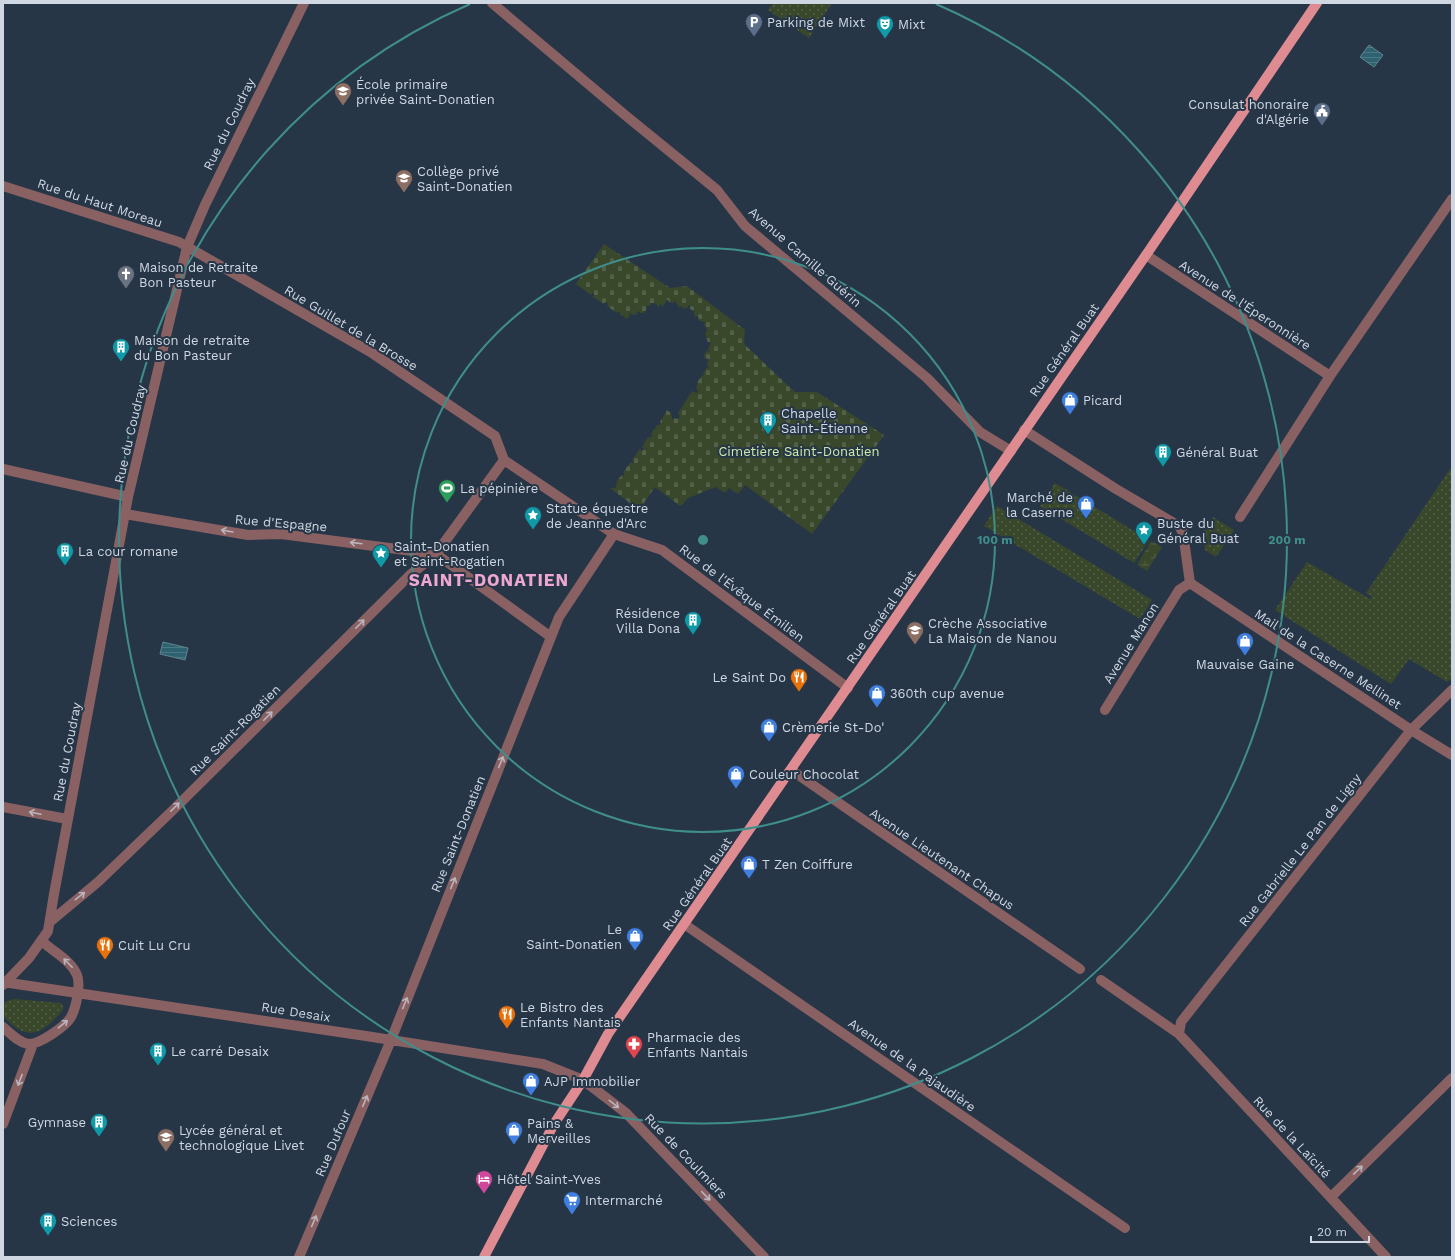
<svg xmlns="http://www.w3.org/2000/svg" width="1455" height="1260" font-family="'Work Sans',sans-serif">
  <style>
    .grass { fill: url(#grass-dots) }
    .wetland { fill: url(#wetland-marsh) }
    .cemetery { fill: url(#cemetery-stones) }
    .water { fill: url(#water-rules); stroke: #5f8592 }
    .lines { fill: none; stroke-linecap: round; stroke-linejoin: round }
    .minor { stroke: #8a6163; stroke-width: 10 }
    .major { stroke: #de8b91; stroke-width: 10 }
    .oneway { stroke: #bab4bc }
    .ring { fill: none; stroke: #3f8e8b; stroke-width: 2 }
    .labels { text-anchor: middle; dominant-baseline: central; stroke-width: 4; stroke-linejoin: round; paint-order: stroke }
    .poi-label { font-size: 13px; fill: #ced7e2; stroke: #273647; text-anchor: start }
    .street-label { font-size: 13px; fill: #ced7e2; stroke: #273647 }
    .park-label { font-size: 13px; fill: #ccebab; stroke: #273647 }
    .district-label { font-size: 17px; font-weight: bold; letter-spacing: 1px; fill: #eea7d1; stroke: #273647 }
    .centre { fill: #3f8e8b; stroke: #273647; stroke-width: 2 }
    .ring-label { font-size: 12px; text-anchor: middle; font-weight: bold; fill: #3f8e8b; stroke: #273647; stroke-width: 4; stroke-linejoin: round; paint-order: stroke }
  </style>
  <defs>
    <pattern id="grass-dots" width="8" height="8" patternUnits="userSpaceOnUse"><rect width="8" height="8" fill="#39472b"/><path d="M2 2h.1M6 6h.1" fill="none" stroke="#546149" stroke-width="1.8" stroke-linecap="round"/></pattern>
    <pattern id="wetland-marsh" width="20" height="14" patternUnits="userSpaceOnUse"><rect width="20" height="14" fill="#39472b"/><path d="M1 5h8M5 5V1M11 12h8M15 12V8" fill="none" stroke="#546149"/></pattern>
    <pattern id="cemetery-stones" width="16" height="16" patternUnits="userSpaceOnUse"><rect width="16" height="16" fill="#39472b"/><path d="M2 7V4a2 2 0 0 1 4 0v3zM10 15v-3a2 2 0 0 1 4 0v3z" fill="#546149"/></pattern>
    <pattern id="water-rules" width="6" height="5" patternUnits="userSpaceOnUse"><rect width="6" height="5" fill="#2f6270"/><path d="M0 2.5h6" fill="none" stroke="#4c7884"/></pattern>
  </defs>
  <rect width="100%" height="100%" fill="#273647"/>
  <path class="grass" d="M 773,3 L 832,3 L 809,38 L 768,10 Z
    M 1452,466 L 1452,678 L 1447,682 L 1409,659 L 1391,684 L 1275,610 L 1307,562 L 1370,599 L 1372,597 L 1366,593 Z
    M 1055,483 L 1149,540 L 1134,563 L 1040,506 Z
    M 997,506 L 1152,600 L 1140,619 L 984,526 Z
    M 1213,517 L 1234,530 L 1216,557 L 1205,550 L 1202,533 Z
    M 14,999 L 61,1003 L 63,1006 L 63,1010 C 49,1026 34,1042 14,1026 C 10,1023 6,1020 3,1015 L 3,1004 L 5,1002 Z"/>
  <path class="wetland" d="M 1151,541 L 1162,547 L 1147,571 L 1137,565 Z"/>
  <path class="cemetery" d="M 604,244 L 670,288 L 687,286 L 745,330 L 744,344 L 795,392 L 817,392 L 884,435 L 812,534 L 745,485 L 738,494 L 729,488 L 725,493 L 716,487 L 688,498 L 683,504 L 680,506 L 655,487 L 639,510 L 610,488 L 615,488 L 617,484 L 616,482 L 622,475 L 623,476 L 625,474 L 623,472 L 631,462 L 633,463 L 634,461 L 632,460 L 640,449 L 642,451 L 644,448 L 642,447 L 648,437 L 650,438 L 652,436 L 651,434 L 657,425 L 659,425 L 661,423 L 660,422 L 667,410 L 671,413 L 672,419 L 674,418 L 678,419 L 680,416 L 678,413 L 692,391 L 697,393 L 698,391 L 696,387 L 698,384 L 697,383 L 702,375 L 703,376 L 704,373 L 703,373 L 707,367 L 708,369 L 709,367 L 707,366 L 708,359 L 707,358 L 705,359 L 704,355 L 707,351 L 710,352 L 708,350 L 711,342 L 708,342 L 706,338 L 707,336 L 705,335 L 706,331 L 708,330 L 704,325 L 705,323 L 704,321 L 703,322 L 698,320 L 699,318 L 697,316 L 695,317 L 694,313 L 695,310 L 694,311 L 690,309 L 690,306 L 689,305 L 687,308 L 683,308 L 683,307 L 681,306 L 680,308 L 676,303 L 676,301 L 675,301 L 673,303 L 669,302 L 668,300 L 666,300 L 666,302 L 662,307 L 661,304 L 659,306 L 659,307 L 654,303 L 651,303 L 651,305 L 646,306 L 647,308 L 644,313 L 640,313 L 639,311 L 637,312 L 637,314 L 632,315 L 631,313 L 629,313 L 630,315 L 627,319 L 620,314 L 620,313 L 618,311 L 617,313 L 607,306 L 608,304 L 605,302 L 604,304 L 593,297 L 594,294 L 592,293 L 591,295 L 576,284 Z"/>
  <path class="water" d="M 1369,45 L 1383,55 L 1374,67 L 1360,57 Z
    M 163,642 L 188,648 L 185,660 L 160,654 Z"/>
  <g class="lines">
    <path class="minor" d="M 492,3 L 625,115 L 717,190 L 745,226 L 927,378 L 980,432 L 1011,451
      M 3,186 L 179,242 L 372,353 L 495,436 L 504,460
      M 1146,255 L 1330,376
      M 1024,430 L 1116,489 L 1179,526 L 1183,533 L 1190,583
      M 504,460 L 614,534 L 662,550 L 848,688
      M 3,469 L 128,497
      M 125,514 L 248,535 L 281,534 L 436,554 L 551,637
      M 1240,517 L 1330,376 L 1452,199
      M 1190,583 L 1411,730 L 1452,755
      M 1105,710 L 1179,590 L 1190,583
      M 791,770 L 1080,969
      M 3,807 L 67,819
      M 51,921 L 98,882 L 172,811 L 410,575 L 436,554 L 504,460
      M 684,924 L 1125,1228
      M 1101,980 L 1179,1034 L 1386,1257
      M 3,982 L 366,1036 L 543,1064 L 583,1080 L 626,1113 L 764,1257
      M 3,985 L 29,958 L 48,931 L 54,894 L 128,497 L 187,247 L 205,205 L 304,3
      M 3,1027 C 10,1033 18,1042 28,1044 C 39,1045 66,1026 71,1017 C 76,1008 81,985 77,975 C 71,960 53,952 42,941
      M 1179,1034 L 1181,1022 L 1411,730 L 1452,690
      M 3,1124 L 33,1044
      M 1331,1197 L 1452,1078
      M 299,1257 L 391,1040 L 559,617 L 614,534"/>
    <path class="major" d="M 484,1257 L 554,1124 L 583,1080 L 608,1034 L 1146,255 L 1317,3"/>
  </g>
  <defs><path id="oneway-shaft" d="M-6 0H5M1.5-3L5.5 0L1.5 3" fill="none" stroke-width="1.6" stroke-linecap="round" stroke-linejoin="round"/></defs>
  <g class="oneway">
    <use href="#oneway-shaft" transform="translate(227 531) rotate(-170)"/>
    <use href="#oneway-shaft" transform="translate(356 543) rotate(-173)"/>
    <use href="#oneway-shaft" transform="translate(360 624) rotate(-45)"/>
    <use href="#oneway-shaft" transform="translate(268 716) rotate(-45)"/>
    <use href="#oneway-shaft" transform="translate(501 762) rotate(-68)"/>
    <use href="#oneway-shaft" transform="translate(175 807) rotate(-45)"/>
    <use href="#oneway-shaft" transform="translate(35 813) rotate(-168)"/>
    <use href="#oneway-shaft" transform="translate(453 883) rotate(-68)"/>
    <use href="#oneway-shaft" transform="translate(80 896) rotate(-38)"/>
    <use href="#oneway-shaft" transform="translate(68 963) rotate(-135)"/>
    <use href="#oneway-shaft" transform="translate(405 1003) rotate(-68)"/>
    <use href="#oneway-shaft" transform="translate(63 1024) rotate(-40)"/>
    <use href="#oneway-shaft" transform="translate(20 1080) rotate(111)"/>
    <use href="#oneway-shaft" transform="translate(365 1101) rotate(-67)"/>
    <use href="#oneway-shaft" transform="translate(614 1104) rotate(38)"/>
    <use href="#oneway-shaft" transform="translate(1358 1170) rotate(-44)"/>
    <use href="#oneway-shaft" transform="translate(706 1196) rotate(46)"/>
    <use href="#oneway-shaft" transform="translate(314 1221) rotate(-67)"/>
  </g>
  <g class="ring">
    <circle cx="703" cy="540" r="292"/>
    <path d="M936 4A584 584 0 1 1 470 4"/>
  </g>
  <defs>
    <g id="parking-pin" transform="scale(0.9)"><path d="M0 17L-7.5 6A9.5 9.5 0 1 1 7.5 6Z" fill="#5c6f8a" stroke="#273647"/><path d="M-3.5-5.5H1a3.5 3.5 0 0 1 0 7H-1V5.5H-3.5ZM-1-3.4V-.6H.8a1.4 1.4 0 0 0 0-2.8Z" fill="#fff"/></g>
    <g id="theatre-pin" transform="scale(0.9)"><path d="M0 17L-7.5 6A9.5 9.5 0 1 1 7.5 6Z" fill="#0f9aa8" stroke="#273647"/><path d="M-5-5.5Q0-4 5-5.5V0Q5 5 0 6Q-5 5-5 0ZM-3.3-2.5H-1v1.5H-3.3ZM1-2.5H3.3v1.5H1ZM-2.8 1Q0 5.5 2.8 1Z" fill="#fff"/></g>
    <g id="school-pin" transform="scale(0.9)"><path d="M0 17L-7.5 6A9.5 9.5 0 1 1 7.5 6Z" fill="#8d6e63" stroke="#273647"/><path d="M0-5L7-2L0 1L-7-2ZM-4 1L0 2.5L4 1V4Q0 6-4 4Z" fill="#fff"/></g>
    <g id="civic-pin" transform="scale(0.9)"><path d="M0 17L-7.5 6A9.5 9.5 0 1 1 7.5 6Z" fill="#5c6f8a" stroke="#273647"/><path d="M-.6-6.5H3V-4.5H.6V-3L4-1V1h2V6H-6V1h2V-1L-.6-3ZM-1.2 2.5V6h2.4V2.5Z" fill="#fff"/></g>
    <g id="church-pin" transform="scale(0.9)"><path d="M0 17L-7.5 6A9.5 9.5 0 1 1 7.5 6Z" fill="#6b7280" stroke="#273647"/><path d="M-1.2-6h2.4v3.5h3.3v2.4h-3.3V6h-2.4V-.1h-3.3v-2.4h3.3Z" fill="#fff"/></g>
    <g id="building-pin" transform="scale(0.9)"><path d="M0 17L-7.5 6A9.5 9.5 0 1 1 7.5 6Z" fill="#0f9aa8" stroke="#273647"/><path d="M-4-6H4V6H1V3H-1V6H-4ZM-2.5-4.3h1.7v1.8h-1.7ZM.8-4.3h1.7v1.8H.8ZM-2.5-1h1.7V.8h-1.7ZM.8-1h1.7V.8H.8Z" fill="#fff"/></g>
    <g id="shop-pin" transform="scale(0.9)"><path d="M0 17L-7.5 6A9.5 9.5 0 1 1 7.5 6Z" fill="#3f7fe0" stroke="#273647"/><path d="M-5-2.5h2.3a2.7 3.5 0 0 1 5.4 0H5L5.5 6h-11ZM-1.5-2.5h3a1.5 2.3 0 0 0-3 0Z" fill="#fff"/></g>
    <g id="stadium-pin" transform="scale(0.9)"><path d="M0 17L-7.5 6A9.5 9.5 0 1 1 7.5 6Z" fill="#2e9e5b" stroke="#273647"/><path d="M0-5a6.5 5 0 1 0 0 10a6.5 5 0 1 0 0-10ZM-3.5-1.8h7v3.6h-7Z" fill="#fff"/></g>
    <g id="sight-pin" transform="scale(0.9)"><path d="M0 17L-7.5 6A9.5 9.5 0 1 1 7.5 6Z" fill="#0f9aa8" stroke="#273647"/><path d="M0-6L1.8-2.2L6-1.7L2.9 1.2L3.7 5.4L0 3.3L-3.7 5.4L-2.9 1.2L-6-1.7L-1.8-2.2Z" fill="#fff"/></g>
    <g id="restaurant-pin" transform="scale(0.9)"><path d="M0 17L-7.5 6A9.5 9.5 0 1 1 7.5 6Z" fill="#e8710a" stroke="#273647"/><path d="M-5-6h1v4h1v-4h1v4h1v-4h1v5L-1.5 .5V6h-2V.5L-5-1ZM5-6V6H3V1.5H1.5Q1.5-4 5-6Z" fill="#fff"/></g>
    <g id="pharmacy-pin" transform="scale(0.9)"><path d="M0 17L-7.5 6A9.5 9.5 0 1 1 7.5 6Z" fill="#e0444e" stroke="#273647"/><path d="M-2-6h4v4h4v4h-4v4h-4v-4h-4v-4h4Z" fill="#fff"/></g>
    <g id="hotel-pin" transform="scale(0.9)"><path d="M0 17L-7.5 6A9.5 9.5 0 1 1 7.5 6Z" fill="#d1479c" stroke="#273647"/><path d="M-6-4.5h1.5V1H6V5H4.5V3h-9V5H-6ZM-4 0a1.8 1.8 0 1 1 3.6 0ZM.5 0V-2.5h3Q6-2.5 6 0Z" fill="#fff"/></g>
    <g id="supermarket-pin" transform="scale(0.9)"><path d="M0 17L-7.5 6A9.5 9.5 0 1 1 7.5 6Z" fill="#3f7fe0" stroke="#273647"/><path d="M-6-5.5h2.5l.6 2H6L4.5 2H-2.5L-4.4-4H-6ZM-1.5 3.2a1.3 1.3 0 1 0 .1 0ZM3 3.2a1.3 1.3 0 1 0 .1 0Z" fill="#fff"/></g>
  </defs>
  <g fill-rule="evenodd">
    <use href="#parking-pin" x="754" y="22"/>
    <use href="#theatre-pin" x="885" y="24"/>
    <use href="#school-pin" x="343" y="91"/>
    <use href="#civic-pin" x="1322" y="111"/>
    <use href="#school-pin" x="404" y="178"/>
    <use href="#church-pin" x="126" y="274"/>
    <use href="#building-pin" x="121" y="347"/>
    <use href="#shop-pin" x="1070" y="400"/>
    <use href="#building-pin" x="768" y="420"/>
    <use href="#building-pin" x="1163" y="452"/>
    <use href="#stadium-pin" x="447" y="488"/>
    <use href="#shop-pin" x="1086" y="504"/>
    <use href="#sight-pin" x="533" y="515"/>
    <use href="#sight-pin" x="1144" y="530"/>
    <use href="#building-pin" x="65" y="551"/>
    <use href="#sight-pin" x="381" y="553"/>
    <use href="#building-pin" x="693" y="620"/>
    <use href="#school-pin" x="915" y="630"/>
    <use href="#shop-pin" x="1245" y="641"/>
    <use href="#restaurant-pin" x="799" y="677"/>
    <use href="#shop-pin" x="877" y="693"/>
    <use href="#shop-pin" x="769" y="727"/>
    <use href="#shop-pin" x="736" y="774"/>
    <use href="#shop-pin" x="749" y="864"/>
    <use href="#shop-pin" x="635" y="936"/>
    <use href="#restaurant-pin" x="105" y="945"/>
    <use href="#restaurant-pin" x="507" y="1014"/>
    <use href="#pharmacy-pin" x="634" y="1044"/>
    <use href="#building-pin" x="158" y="1051"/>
    <use href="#shop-pin" x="531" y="1081"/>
    <use href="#building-pin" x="99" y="1122"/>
    <use href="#shop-pin" x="514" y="1130"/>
    <use href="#school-pin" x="166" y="1137"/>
    <use href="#hotel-pin" x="484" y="1179"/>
    <use href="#supermarket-pin" x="572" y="1200"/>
    <use href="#building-pin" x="48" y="1221"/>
  </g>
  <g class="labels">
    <g class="poi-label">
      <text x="767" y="22">Parking de Mixt</text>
      <text x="898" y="24">Mixt</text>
      <text x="356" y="84">École primaire<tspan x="356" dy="15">privée Saint-Donatien</tspan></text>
      <text x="1309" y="104" text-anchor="end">Consulat honoraire<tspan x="1309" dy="15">d'Algérie</tspan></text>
      <text x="417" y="171">Collège privé<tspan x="417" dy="15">Saint-Donatien</tspan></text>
      <text x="139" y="267">Maison de Retraite<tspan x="139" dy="15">Bon Pasteur</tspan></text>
      <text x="134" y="340">Maison de retraite<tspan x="134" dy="15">du Bon Pasteur</tspan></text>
      <text x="1083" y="400">Picard</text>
      <text x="781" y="413">Chapelle<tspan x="781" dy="15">Saint-Étienne</tspan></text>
      <text x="1176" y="452">Général Buat</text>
      <text x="460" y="488">La pépinière</text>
      <text x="1073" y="497" text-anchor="end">Marché de<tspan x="1073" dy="15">la Caserne</tspan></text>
      <text x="546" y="508">Statue équestre<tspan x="546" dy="15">de Jeanne d'Arc</tspan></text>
      <text x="1157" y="523">Buste du<tspan x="1157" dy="15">Général Buat</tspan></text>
      <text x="394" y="546">Saint-Donatien<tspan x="394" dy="15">et Saint-Rogatien</tspan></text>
      <text x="78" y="551">La cour romane</text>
      <text x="680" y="613" text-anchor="end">Résidence<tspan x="680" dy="15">Villa Dona</tspan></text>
      <text x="928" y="623">Crèche Associative<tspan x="928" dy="15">La Maison de Nanou</tspan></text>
      <text x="1245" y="664" text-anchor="middle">Mauvaise Gaine</text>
      <text x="786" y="677" text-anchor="end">Le Saint Do</text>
      <text x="890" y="693">360th cup avenue</text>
      <text x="782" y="727">Crèmerie St-Do'</text>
      <text x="749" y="774">Couleur Chocolat</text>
      <text x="762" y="864">T Zen Coiffure</text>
      <text x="622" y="929" text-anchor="end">Le<tspan x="622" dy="15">Saint-Donatien</tspan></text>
      <text x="118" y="945">Cuit Lu Cru</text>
      <text x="520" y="1007">Le Bistro des<tspan x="520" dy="15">Enfants Nantais</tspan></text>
      <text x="647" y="1037">Pharmacie des<tspan x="647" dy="15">Enfants Nantais</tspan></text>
      <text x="171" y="1051">Le carré Desaix</text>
      <text x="544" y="1081">AJP Immobilier</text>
      <text x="86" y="1122" text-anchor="end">Gymnase</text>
      <text x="527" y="1123">Pains &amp;<tspan x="527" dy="15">Merveilles</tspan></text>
      <text x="179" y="1130">Lycée général et<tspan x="179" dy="15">technologique Livet</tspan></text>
      <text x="497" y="1179">Hôtel Saint-Yves</text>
      <text x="585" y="1200">Intermarché</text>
      <text x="61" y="1221">Sciences</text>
    </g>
    <g class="street-label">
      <text transform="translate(229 124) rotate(-64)">Rue du Coudray</text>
      <text transform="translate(100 203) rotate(18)">Rue du Haut Moreau</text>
      <text transform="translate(805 257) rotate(41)">Avenue Camille Guérin</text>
      <text transform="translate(1245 305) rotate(33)">Avenue de l'Éperonnière</text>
      <text transform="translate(351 328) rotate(31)">Rue Guillet de la Brosse</text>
      <text transform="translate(1064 350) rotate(-55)">Rue Général Buat</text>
      <text transform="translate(130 434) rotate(-77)">Rue du Coudray</text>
      <text transform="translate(281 523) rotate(5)">Rue d'Espagne</text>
      <text transform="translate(742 593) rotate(37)">Rue de l'Évêque Émilien</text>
      <text transform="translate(881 617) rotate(-55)">Rue Général Buat</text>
      <text transform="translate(1131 643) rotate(-58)">Avenue Manon</text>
      <text transform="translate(1328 659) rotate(33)">Mail de la Caserne Mellinet</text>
      <text transform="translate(235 730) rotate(-45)">Rue Saint-Rogatien</text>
      <text transform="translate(67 752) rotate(-79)">Rue du Coudray</text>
      <text transform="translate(458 834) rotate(-68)">Rue Saint-Donatien</text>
      <text transform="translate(1300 850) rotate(-52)">Rue Gabrielle Le Pan de Ligny</text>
      <text transform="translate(942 859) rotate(34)">Avenue Lieutenant Chapus</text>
      <text transform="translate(697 884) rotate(-55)">Rue Général Buat</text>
      <text transform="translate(296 1012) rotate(9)">Rue Desaix</text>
      <text transform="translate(912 1065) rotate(35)">Avenue de la Pajaudière</text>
      <text transform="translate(1292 1137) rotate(47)">Rue de la Laïcité</text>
      <text transform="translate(333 1143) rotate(-67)">Rue Dufour</text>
      <text transform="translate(686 1156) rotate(46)">Rue de Coulmiers</text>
    </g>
    <g class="park-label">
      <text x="799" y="451">Cimetière Saint-Donatien</text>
    </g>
    <g class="district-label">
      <text x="489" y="580">SAINT-DONATIEN</text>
    </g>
  </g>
  <circle cx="703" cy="540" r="6" class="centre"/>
  <g class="ring-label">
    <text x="995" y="544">100 m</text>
    <text x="1287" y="544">200 m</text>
  </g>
  <rect width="1455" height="1260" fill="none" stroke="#ced7e2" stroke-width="8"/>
  <path d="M1311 1236v6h58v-6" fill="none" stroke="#ced7e2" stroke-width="2"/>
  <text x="1317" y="1236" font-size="12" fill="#ced7e2" stroke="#273647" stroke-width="3" paint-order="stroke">20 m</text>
</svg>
